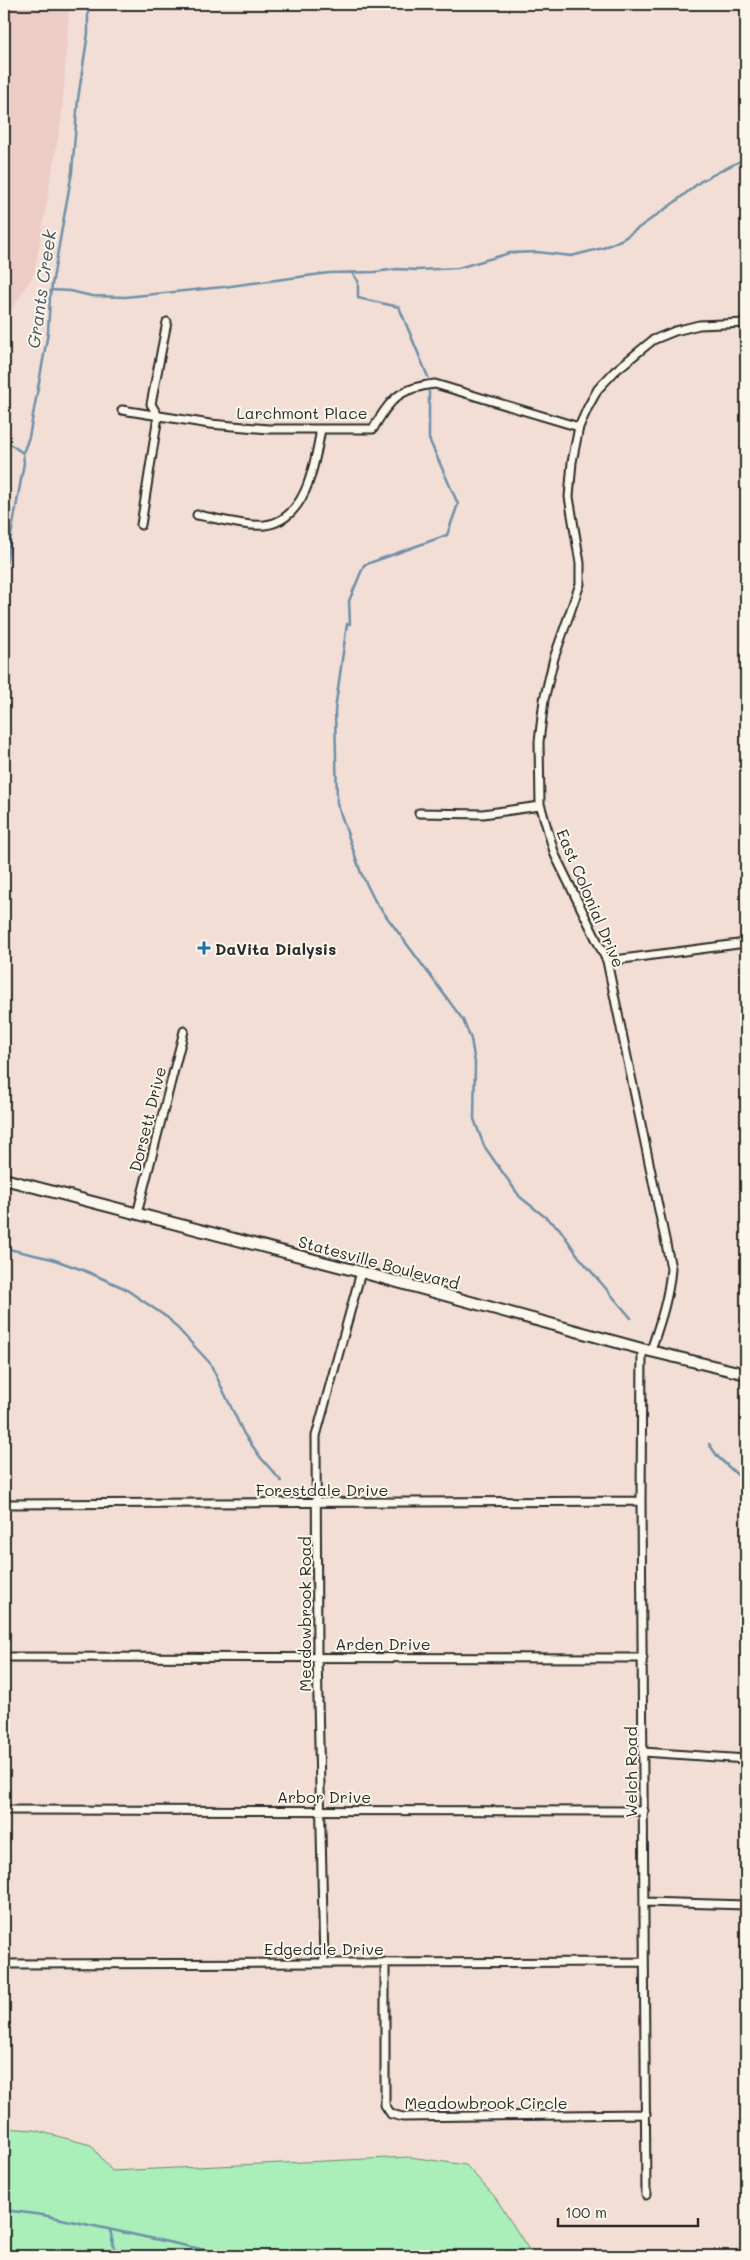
<svg xmlns="http://www.w3.org/2000/svg" width="750" height="2260" font-family="Mali,sans-serif">
  <style>
    .built { fill: #ecccc4 }
    .green { fill: #aaeeb9; stroke: #6a8c72 }
    .lines { fill: none; stroke-linecap: round; stroke-linejoin: round }
    .stream { stroke: #6f90a8; stroke-width: 2.5 }
    .street-casing { stroke: #2b2b2b; stroke-width: 11 }
    .secondary-casing { stroke: #2b2b2b; stroke-width: 14 }
    .street { stroke: #fbf7ec; stroke-width: 7 }
    .secondary { stroke: #fbf7ec; stroke-width: 10 }
    .poi-dot { fill: #1f6fb2; stroke: #fbf7ec; stroke-width: 2 }
    .labels { text-anchor: middle; dominant-baseline: central; stroke-width: 4; stroke-linejoin: round; paint-order: stroke }
    .street-label { font-size: 16px; fill: #2b2b2b; stroke: #fbf7ec }
    .poi-label { font-size: 16px; font-weight: bold; fill: #2b2b2b; stroke: #fbf7ec; text-anchor: start }
    .water-label { font-size: 18px; font-style: italic; fill: #48555f; stroke: #fbf7ec }
  </style>
  <rect width="100%" height="100%" fill="#f2ded5"/>
  <filter id="ink" filterUnits="userSpaceOnUse"><feTurbulence type="fractalNoise" baseFrequency=".02" numOctaves="2"/><feDisplacementMap in="SourceGraphic" scale="10" xChannelSelector="R" yChannelSelector="G"/><feConvolveMatrix kernelMatrix="1 2 1 2 8 2 1 2 1" color-interpolation-filters="sRGB"/></filter>
  <g filter="url(#ink)">
    <path class="built" d="M 4,4 L 67,4 L 69,11 L 62,115 L 34,274 L 4,321 Z"/>
    <path class="green" d="M 4,2128 L 34,2130 L 91,2145 L 112,2171 L 410,2157 L 466,2165 L 495,2197 L 533,2256 L 4,2256 Z"/>
    <g class="lines">
      <path class="stream" d="M 352,273 L 358,281 L 358,298 L 399,307 L 428,377
        M 51,290 L 70,291 L 92,296 L 125,297 L 223,287 L 329,273 L 375,272 L 397,269 L 417,270 L 458,268 L 510,253 L 537,252 L 571,256 L 603,248 L 623,239 L 675,202 L 701,181 L 746,158
        M 429,392 L 429,439 L 458,504 L 447,535 L 364,565 L 349,601 L 350,624 L 347,624 L 335,710 L 337,803 L 361,873 L 375,901 L 463,1020 L 471,1039 L 475,1063 L 474,1119 L 484,1146 L 520,1197 L 559,1228 L 579,1257 L 631,1318
        M 4,440 L 23,453
        M 4,575 L 24,463 L 23,453 L 29,437 L 48,333 L 50,296 L 72,172 L 78,99 L 88,33 L 88,4
        M 4,1248 L 52,1259 L 83,1270 L 124,1288 L 168,1318 L 210,1363 L 244,1434 L 261,1458 L 281,1481
        M 709,1444 L 718,1457 L 744,1481
        M 4,2210 L 43,2215 L 233,2256
        M 110,2230 L 116,2256"/>
      <g class="street-casing">
        <path id="street" d="M 743,4 L 746,8
          M 122,410 L 210,424 L 269,429 L 373,429 C 390,399 399,388 435,384 L 579,427
          M 197,515 C 216,518 246,527 265,525 C 307,520 315,462 321,429
          M 141,525 L 158,416 L 151,404 L 167,322
          M 419,813 L 483,814 L 540,806
          M 607,961 L 746,943
          M 137,1214 L 184,1031
          M 642,1349 L 641,1501 L 646,2195
          M 651,1350 C 660,1323 669,1297 671,1268 L 607,961 L 555,855 L 540,804 L 539,742 L 544,700 L 554,658 L 580,584 L 580,563 L 569,497 L 572,462 L 579,427 L 588,407 L 598,389 L 615,371 L 653,340 L 675,331 L 699,325 L 746,323
          M 4,1504 L 641,1501
          M 4,1657 L 643,1658
          M 643,1752 L 746,1759
          M 4,1810 L 644,1811
          M 644,1902 L 746,1905
          M 324,1962 L 317,1656 L 316,1436 L 361,1272
          M 385,1962 L 385,2105 L 391,2114 L 403,2117 L 646,2114
          M 4,1964 L 644,1962"/>
      </g>
      <g class="secondary-casing">
        <path id="secondary" d="M 4,1179 L 361,1272 L 642,1349 L 746,1374"/>
      </g>
      <use href="#street" class="street"/>
      <use href="#secondary" class="secondary"/>
    </g>
  </g>
  <path class="poi-dot" d="M201.5 940.5h5v5h5v5h-5v5h-5v-5h-5v-5h5z"/>
  <g class="labels">
    <g class="street-label">
      <text x="302" y="412">Larchmont Place</text>
      <text transform="translate(591 898) rotate(67)">East Colonial Drive</text>
      <text transform="translate(147 1119) rotate(-76)">Dorsett Drive</text>
      <text transform="translate(379 1262) rotate(15)">Statesville Boulevard</text>
      <text x="322" y="1489">Forestdale Drive</text>
      <text transform="translate(304 1614) rotate(-90)">Meadowbrook Road</text>
      <text x="383" y="1643">Arden Drive</text>
      <text transform="translate(630 1772) rotate(-90)">Welch Road</text>
      <text x="324" y="1796">Arbor Drive</text>
      <text x="324" y="1948">Edgedale Drive</text>
      <text x="486" y="2102">Meadowbrook Circle</text>
    </g>
    <g class="poi-label">
      <text x="215" y="948">DaVita Dialysis</text>
    </g>
    <g class="water-label">
      <text transform="translate(41 289) rotate(-82)">Grants Creek</text>
    </g>
  </g>
  <rect width="750" height="2260" fill="none" stroke="#fbf7ec" stroke-width="20"/>
  <rect x="10" y="10" width="730" height="2240" fill="none" stroke="#2b2b2b" stroke-width="2" filter="url(#ink)"/>
  <path d="M558 2218v8h140v-8" fill="none" stroke="#2b2b2b" stroke-width="2.5"/>
  <text x="565" y="2218" font-size="15" fill="#2b2b2b" stroke="#fbf7ec" stroke-width="4" paint-order="stroke">100 m</text>
</svg>
